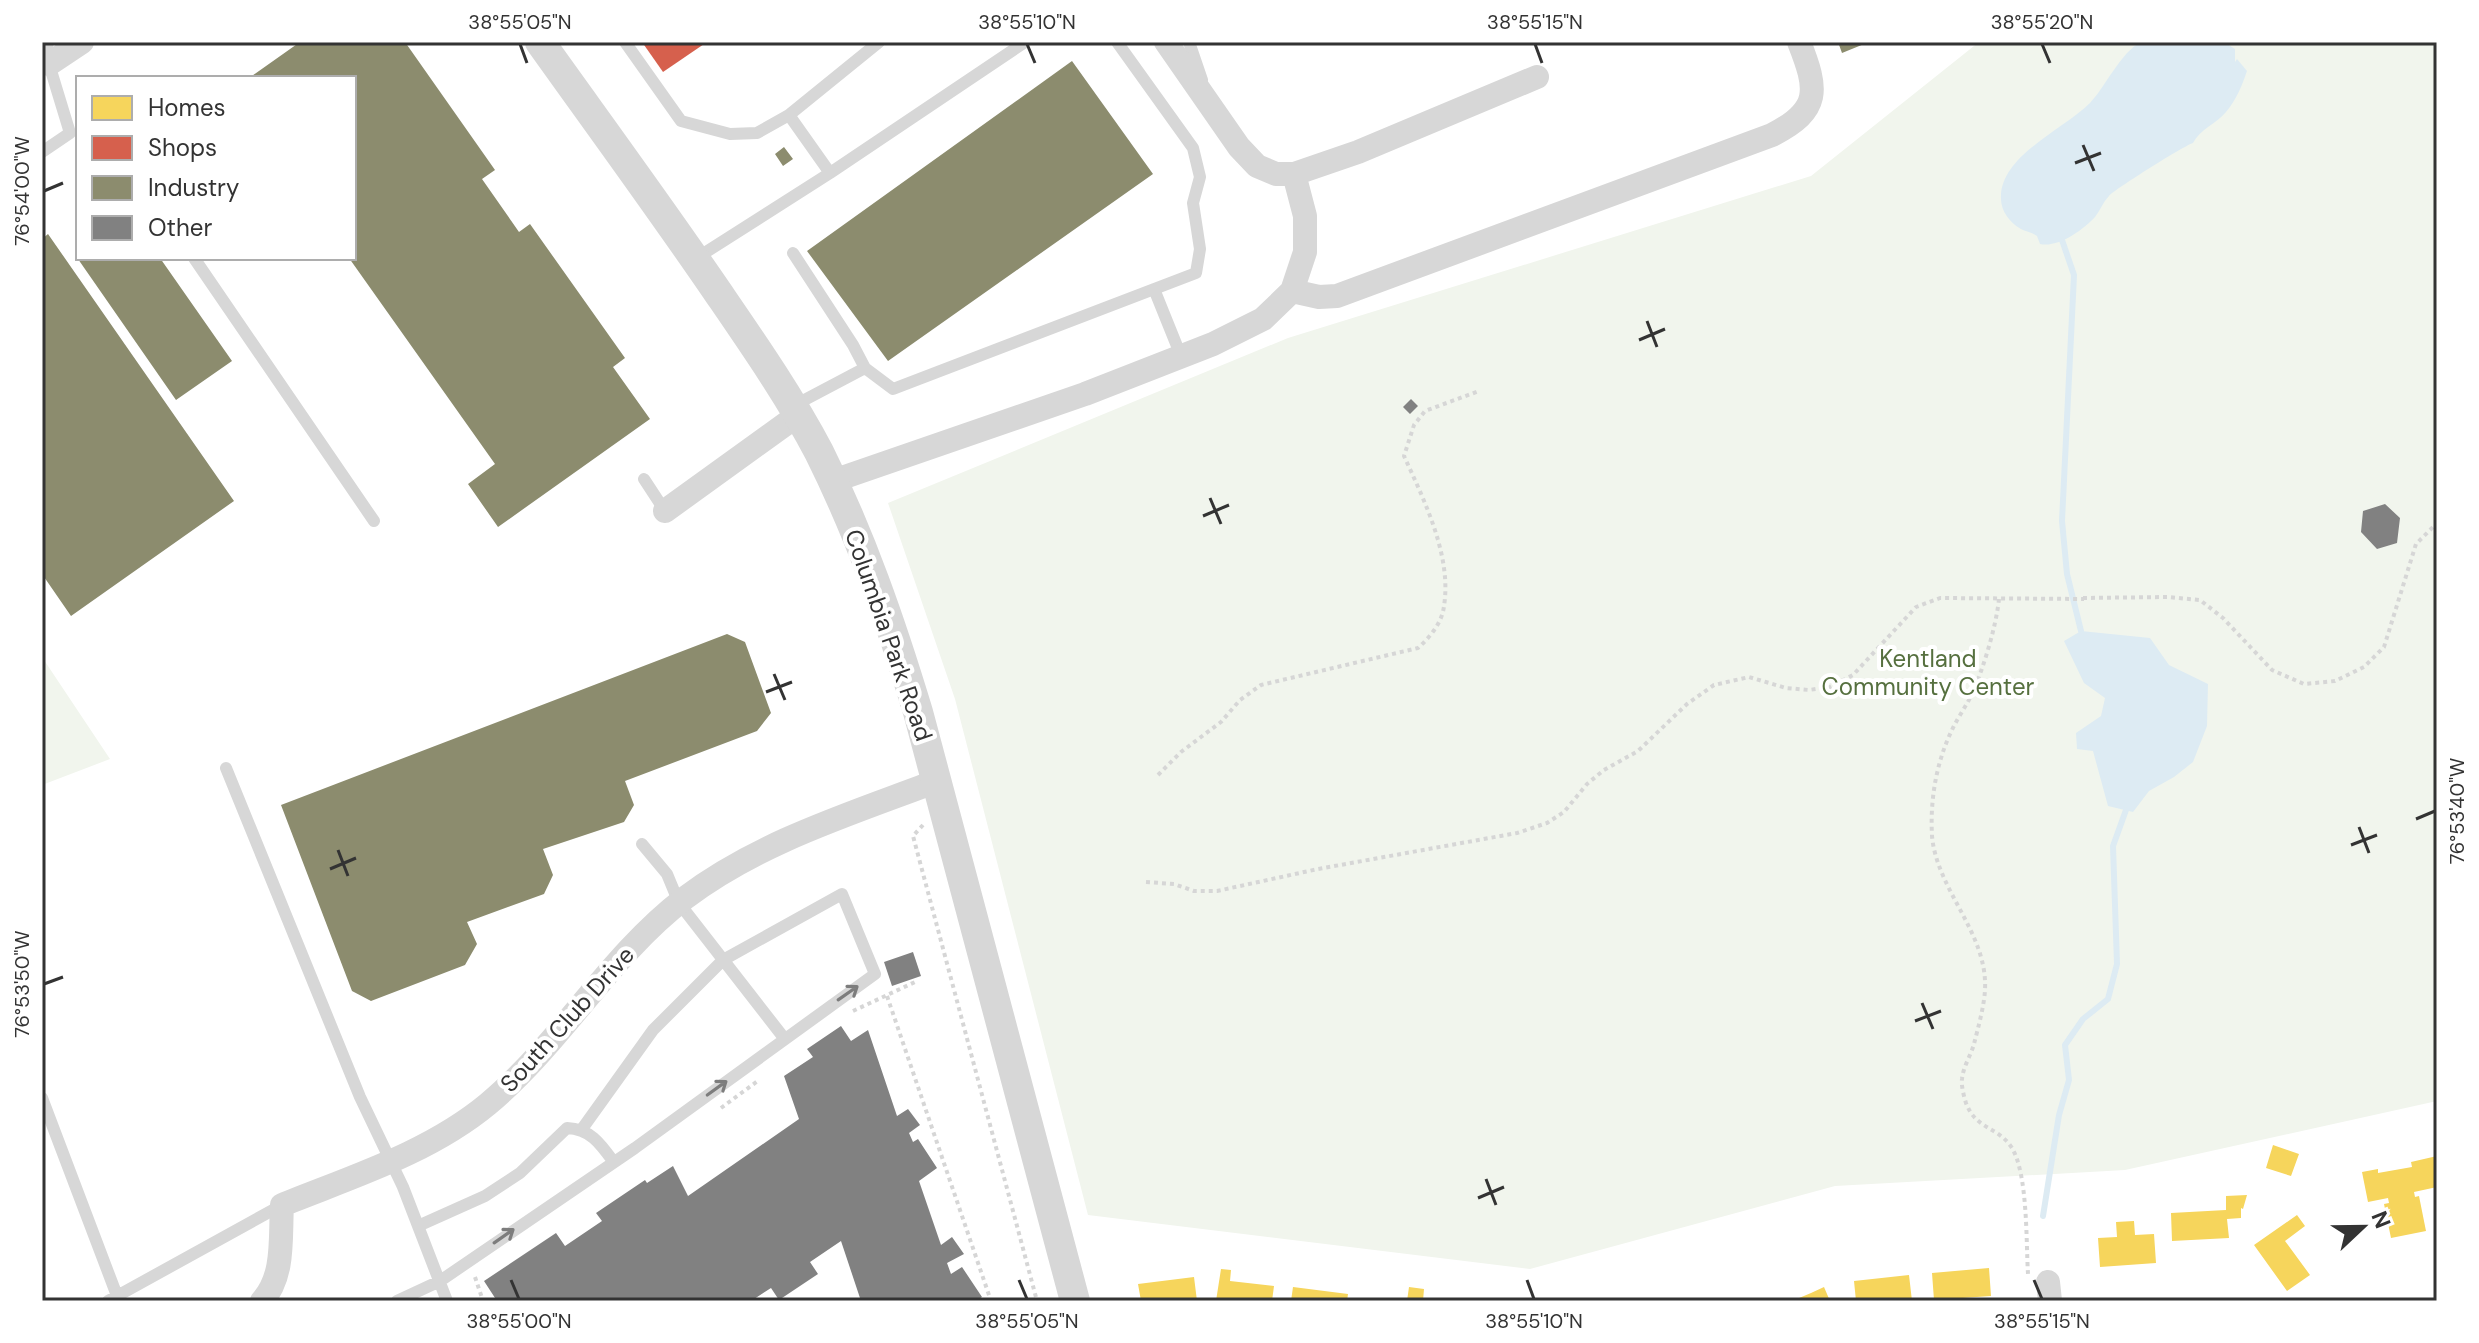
<svg xmlns="http://www.w3.org/2000/svg" width="2479" height="1343" font-family="'DM Sans',sans-serif">
  <style>
    .green { fill: #f1f5ed }
    .water { fill: #ddebf3 }
    .homes { fill: #f6d55c }
    .shops { fill: #d6604d }
    .industry { fill: #8c8c6e }
    .lines { fill: none; stroke-linecap: round; stroke-linejoin: round }
    .stream { stroke: #ddebf3; stroke-width: 6 }
    .building { fill: #818181 }
    .path { stroke: #d6d6d6; stroke-width: 4; stroke-dasharray: 4 4; stroke-linecap: butt }
    .service { stroke: #d7d7d7; stroke-width: 12 }
    .minor { stroke: #d7d7d7; stroke-width: 24 }
    .tertiary { stroke: #d7d7d7; stroke-width: 30 }
    .oneway { stroke: #7d7d7d }
    .ticks { fill: none; stroke: #333; stroke-width: 3 }
    .labels { text-anchor: middle; dominant-baseline: central; stroke-width: 8; stroke-linejoin: round; paint-order: stroke }
    .street-label { font-size: 24px; fill: #333; stroke: #fff }
    .park-label { font-size: 24px; fill: #56703f; stroke: #fff }
    .neatline { fill: none; stroke: #333; stroke-width: 3 }
    .ticks-label { font-size: 20px; text-anchor: middle; fill: #333 }
  </style>
  <rect width="100%" height="100%" fill="#fff"/>
  <path class="green" d="M 1979,42 L 2437,42 L 2437,1101 L 2125,1170 L 1835,1186 L 1530,1269 L 1088,1215 L 955,699 L 888,503 L 1288,338 L 1811,176 Z
    M 42,657 L 110,759 L 42,785 Z"/>
  <path class="water" d="M 2141,42 L 2224,42 L 2235,49 L 2235,62 L 2237,59 L 2247,71 C 2242,86 2236,100 2226,112 C 2216,124 2200,129 2193,143 C 2187,144 2115,189 2109,196 C 2103,202 2100,211 2095,217 C 2083,230 2058,248 2040,244 L 2037,236 C 2032,232 2026,232 2021,229 C 2010,223 2001,211 2001,199 C 1999,156 2063,130 2090,103 C 2106,86 2121,52 2141,42 Z
    M 2081,631 L 2150,638 L 2169,665 L 2208,684 L 2207,726 L 2193,762 L 2174,777 L 2149,791 L 2133,812 L 2108,806 L 2093,751 L 2077,749 L 2076,733 L 2101,716 L 2105,698 L 2084,683 L 2064,641 Z"/>
  <path class="homes" d="M 2273,1145 L 2299,1154 L 2291,1176 L 2266,1168 Z
    M 2437,1156 L 2437,1187 L 2414,1192 L 2415,1197 L 2419,1196 L 2426,1231 L 2391,1238 L 2384,1204 L 2389,1203 L 2388,1198 L 2368,1202 L 2362,1172 L 2378,1169 L 2378,1173 L 2412,1167 L 2411,1162 Z
    M 2247,1195 L 2243,1209 L 2241,1208 L 2241,1218 L 2227,1219 L 2229,1238 L 2172,1241 L 2171,1213 L 2226,1210 L 2226,1196 Z
    M 2297,1215 L 2305,1226 L 2285,1241 L 2310,1275 L 2287,1291 L 2254,1245 Z
    M 2134,1221 L 2135,1235 L 2154,1234 L 2156,1263 L 2100,1267 L 2098,1238 L 2117,1237 L 2116,1222 Z
    M 1989,1268 L 1991,1296 L 1934,1300 L 1932,1273 Z
    M 1221,1269 L 1231,1270 L 1230,1281 L 1274,1286 L 1272,1301 L 1216,1301 Z
    M 1909,1275 L 1912,1301 L 1856,1301 L 1854,1281 Z
    M 1194,1277 L 1197,1301 L 1141,1301 L 1138,1284 Z
    M 1293,1287 L 1348,1294 L 1347,1301 L 1291,1301 Z
    M 1409,1287 L 1424,1289 L 1423,1301 L 1407,1301 Z
    M 1824,1287 L 1830,1301 L 1792,1301 L 1811,1293 Z"/>
  <path class="shops" d="M 642,42 L 707,42 L 663,72 Z"/>
  <path class="industry" d="M 300,42 L 405,42 L 495,170 L 482,179 L 519,232 L 530,224 L 625,358 L 613,367 L 650,419 L 498,527 L 468,484 L 495,464 L 349,258 L 354,258 L 354,78 L 249,78 Z
    M 1838,42 L 1869,42 L 1842,53 Z
    M 1072,61 L 1153,174 L 888,361 L 807,251 Z
    M 784,147 L 793,159 L 783,166 L 775,154 Z
    M 48,234 L 234,501 L 71,616 L 42,574 L 42,239 Z
    M 80,258 L 160,258 L 232,361 L 176,400 L 78,259 Z
    M 727,634 L 745,642 L 771,713 L 757,731 L 625,781 L 634,805 L 624,822 L 543,849 L 553,875 L 544,894 L 467,922 L 477,944 L 465,965 L 371,1001 L 352,991 L 281,805 Z"/>
  <g class="lines">
    <path class="stream" d="M 2062,240 L 2074,275 L 2062,521 L 2067,574 L 2081,631
      M 2043,1216 L 2059,1115 L 2069,1080 L 2065,1045 L 2083,1019 L 2108,999 L 2117,964 L 2113,846 L 2126,810"/>
  </g>
  <path class="building" d="M 1411,399 L 1418,406 L 1410,414 L 1403,407 Z
    M 2385,504 L 2400,518 L 2397,543 L 2377,549 L 2361,532 L 2363,511 Z
    M 913,952 L 921,976 L 892,986 L 884,962 Z
    M 841,1026 L 851,1041 L 868,1030 L 897,1116 L 908,1109 L 920,1125 L 909,1133 L 913,1142 L 918,1139 L 937,1168 L 919,1181 L 941,1245 L 952,1237 L 964,1254 L 947,1263 L 951,1274 L 962,1267 L 982,1297 L 976,1301 L 861,1301 L 841,1241 L 810,1262 L 818,1274 L 779,1300 L 771,1288 L 751,1301 L 497,1301 L 484,1281 L 556,1233 L 565,1246 L 602,1221 L 596,1213 L 645,1180 L 647,1183 L 673,1166 L 688,1196 L 799,1119 L 784,1076 L 813,1057 L 807,1049 Z"/>
  <g class="lines">
    <path class="path" d="M 2083,598 L 2167,597 L 2200,600 L 2223,618 L 2272,670 L 2304,684 L 2335,681 L 2364,667 L 2384,647 L 2416,544 L 2437,523
      M 1999,599 C 1996,627 1984,666 1973,692 C 1967,705 1958,717 1952,730 C 1936,763 1930,800 1932,836 C 1937,891 1988,933 1985,990 C 1984,1007 1978,1028 1974,1044 C 1971,1055 1963,1067 1962,1079 C 1961,1085 1964,1097 1966,1103 C 1976,1130 1998,1126 2012,1148 C 2028,1175 2026,1242 2028,1274
      M 1158,775 L 1181,752 L 1221,722 L 1240,700 L 1261,685 L 1418,648 C 1430,637 1442,623 1444,606 C 1452,556 1424,500 1404,456 L 1414,425 L 1425,411 L 1479,391
      M 923,825 L 913,836 L 1037,1301
      M 1146,882 L 1174,884 L 1194,891 L 1217,891 L 1318,869 L 1517,833 L 1547,823 L 1564,812 L 1587,784 L 1604,770 L 1638,751 L 1687,704 L 1714,685 L 1749,677 L 1786,688 L 1809,690 L 1830,687 L 1853,675 L 1916,607 L 1940,598 L 2084,599
      M 887,996 L 991,1301
      M 853,1011 L 915,982
      M 721,1108 L 759,1080
      M 475,1277 L 483,1301"/>
    <path class="service" d="M 625,42 L 681,121 L 730,134 L 757,133 L 789,115 L 879,42
      M 1189,42 L 1202,80
      M 789,115 L 830,173
      M 42,152 L 70,133 L 49,64 L 47,42
      M 793,253 L 853,345 L 865,368
      M 194,258 L 374,521
      M 695,259 L 830,173 L 1025,42
      M 1154,289 L 1181,356
      M 793,406 L 865,368 L 893,389 L 1196,273 L 1200,249 L 1193,203 L 1200,177 L 1193,148 L 1117,42
      M 644,479 L 665,511
      M 226,768 L 360,1097 L 403,1187 L 447,1301
      M 642,844 L 667,874 L 679,903 L 784,1038
      M 42,1098 L 119,1301
      M 418,1226 L 485,1196 L 520,1173 L 567,1128 C 590,1129 600,1143 613,1161
      M 108,1301 L 282,1205
      M 397,1301 L 440,1281 L 635,1148 L 875,974 L 842,894 L 723,960 L 653,1030 L 582,1129"/>
    <path class="minor" d="M 1166,42 L 1239,147 L 1257,166 L 1276,174 L 1294,174 L 1358,152 L 1537,77
      M 49,64 L 82,42
      M 1292,291 L 1319,297 L 1337,296 L 1772,135 C 1821,110 1818,90 1799,42
      M 833,481 L 1085,394 L 1213,344 L 1263,319 L 1292,291 L 1305,252 L 1305,216 L 1294,174
      M 665,511 L 798,415
      M 2048,1282 L 2050,1301
      M 262,1301 C 285,1276 280,1237 282,1205 C 351,1177 429,1153 488,1104 C 561,1043 609,956 685,898 C 759,842 850,814 937,781"/>
    <path class="tertiary" d="M 540,42 C 600,126 661,209 719,294 C 754,345 790,397 819,452 C 861,536 891,623 918,712 L 1075,1301"/>
  </g>
  <defs><path id="oneway-shaft" d="M-6 0H5M1.5-3L5.5 0L1.5 3" fill="none" stroke-width="1.6" stroke-linecap="round" stroke-linejoin="round" transform="scale(2)"/></defs>
  <g class="oneway">
    <use href="#oneway-shaft" transform="translate(848 993) rotate(-35)"/>
    <use href="#oneway-shaft" transform="translate(717 1088) rotate(-36)"/>
    <use href="#oneway-shaft" transform="translate(504 1236) rotate(-35)"/>
  </g>
  <path class="ticks" d="M 520,44 L 527,63M 1027,44 L 1035,63M 1535,44 L 1542,63M 2042,44 L 2050,63M 2083,145 L 2094,171M 2075,163 L 2101,153M 44,191 L 63,183M 1647,321 L 1657,347M 1639,340 L 1665,329M 1210,498 L 1221,524M 1203,516 L 1229,505M 774,674 L 785,700M 766,692 L 792,682M 2416,819 L 2435,811M 2359,827 L 2369,853M 2351,845 L 2377,835M 338,850 L 348,876M 330,869 L 356,858M 44,984 L 63,977M 1922,1003 L 1933,1029M 1915,1021 L 1941,1011M 1486,1179 L 1496,1205M 1478,1198 L 1504,1187M 511,1280 L 519,1299M 1019,1280 L 1027,1299M 1527,1280 L 1534,1299M 2034,1280 L 2042,1299"/>
  <g class="labels">
    <g class="street-label">
      <text transform="translate(889 635) rotate(71)">Columbia Park Road</text>
      <text transform="translate(567 1019) rotate(-48)">South Club Drive</text>
    </g>
    <g class="park-label">
      <text x="1928" y="658">Kentland<tspan x="1928" dy="28">Community Center</tspan></text>
    </g>
  </g>
  <rect width="2479" height="1343" fill="none" stroke="#ffffff" stroke-width="88"/>
  <rect x="76" y="76" width="280" height="184" fill="#ffffff" stroke="#adadad" stroke-width="2"/>
  <rect x="92" y="96" width="40" height="24" fill="#f6d55c" stroke="#adadad" stroke-width="2"/>
  <text x="148" y="116" font-size="24" fill="#333333">Homes</text>
  <rect x="92" y="136" width="40" height="24" fill="#d6604d" stroke="#adadad" stroke-width="2"/>
  <text x="148" y="156" font-size="24" fill="#333333">Shops</text>
  <rect x="92" y="176" width="40" height="24" fill="#8c8c6e" stroke="#adadad" stroke-width="2"/>
  <text x="148" y="196" font-size="24" fill="#333333">Industry</text>
  <rect x="92" y="216" width="40" height="24" fill="#818181" stroke="#adadad" stroke-width="2"/>
  <text x="148" y="236" font-size="24" fill="#333333">Other</text>
  <g transform="translate(2363 1227) rotate(68)" stroke="#ffffff" stroke-width="6" paint-order="stroke">
  <path d="M0-6L14 30L0 20L-14 30Z" fill="#333333"/>
  <text y="-12" font-size="22" font-weight="bold" text-anchor="middle" fill="#333333">N</text>
  </g>
  <rect x="44" y="44" width="2391" height="1255" class="neatline"/>
  <g class="ticks-label">
    <text x="520" y="29">38°55'05"N</text>
    <text x="1027" y="29">38°55'10"N</text>
    <text x="1535" y="29">38°55'15"N</text>
    <text x="2042" y="29">38°55'20"N</text>
    <text transform="translate(22 191) rotate(-90)" y="7">76°54'00"W</text>
    <text transform="translate(2457 811) rotate(-90)" y="7">76°53'40"W</text>
    <text transform="translate(22 984) rotate(-90)" y="7">76°53'50"W</text>
    <text x="519" y="1328">38°55'00"N</text>
    <text x="1027" y="1328">38°55'05"N</text>
    <text x="1534" y="1328">38°55'10"N</text>
    <text x="2042" y="1328">38°55'15"N</text>
  </g>
</svg>
